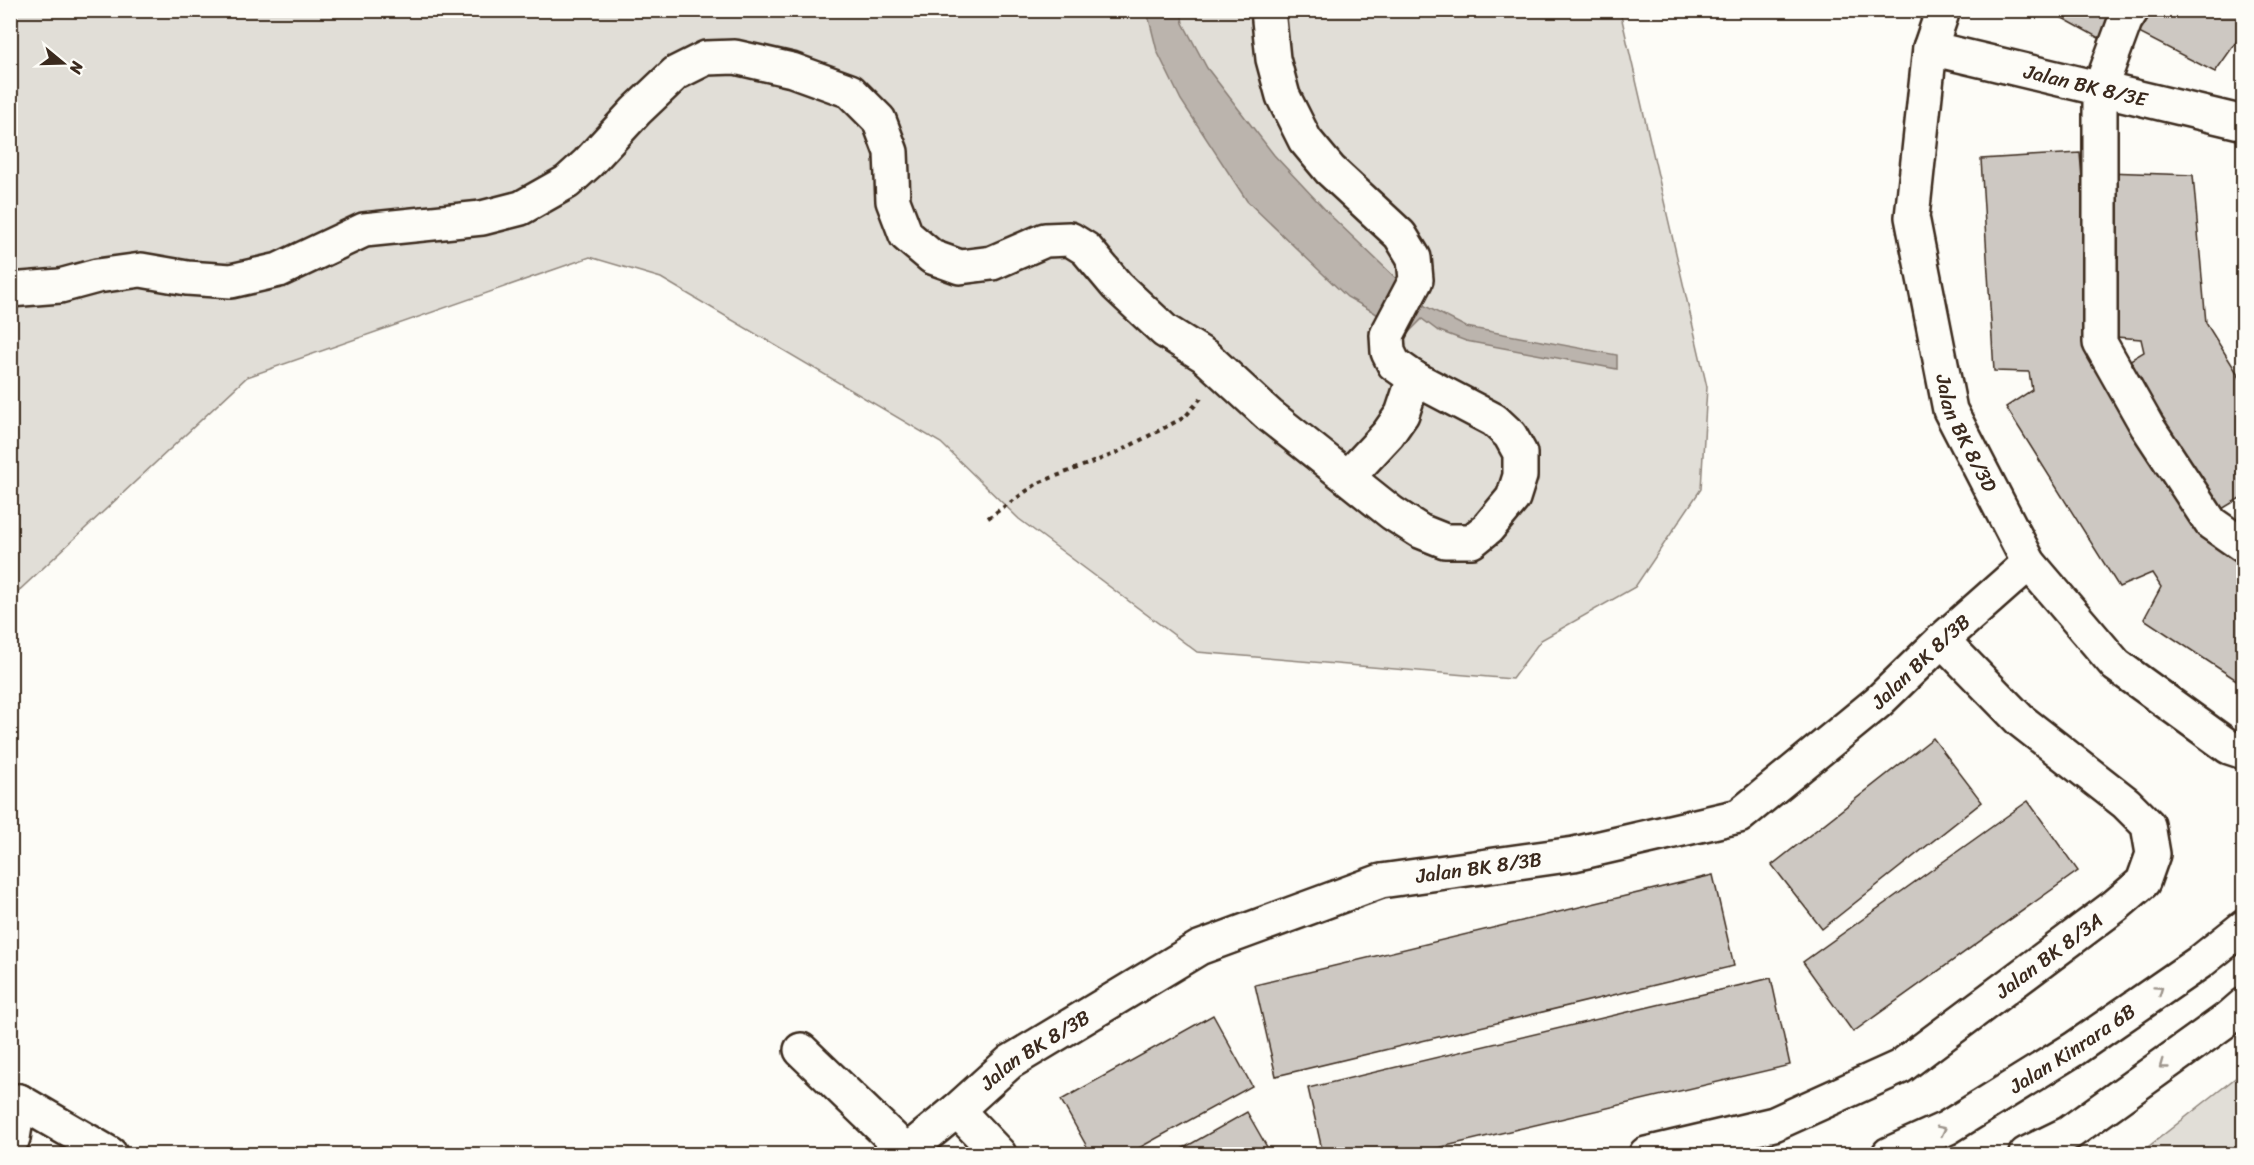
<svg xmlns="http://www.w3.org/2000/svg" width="2254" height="1165" font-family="Sriracha,sans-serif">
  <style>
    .green { fill: #e1ded7; stroke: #8e847a; stroke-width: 1.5 }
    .water { fill: #bbb4ad; stroke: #887d74; stroke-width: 1.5 }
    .building { fill: #cdc8c2; stroke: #3b2a1e; stroke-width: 1.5 }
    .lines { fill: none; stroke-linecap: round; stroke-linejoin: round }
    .minor-casing { stroke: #3b2a1e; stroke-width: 38 }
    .path { stroke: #3b2a1e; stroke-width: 4; stroke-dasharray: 4.5 4.5; stroke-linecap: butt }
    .minor { stroke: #fdfcf7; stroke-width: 33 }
    .oneway { stroke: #9c938a }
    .labels { text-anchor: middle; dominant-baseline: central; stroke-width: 5; stroke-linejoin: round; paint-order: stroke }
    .street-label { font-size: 20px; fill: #3b2a1e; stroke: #fdfcf7 }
  </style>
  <rect width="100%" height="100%" fill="#fdfcf7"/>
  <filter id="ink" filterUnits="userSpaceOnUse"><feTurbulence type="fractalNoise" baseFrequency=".0167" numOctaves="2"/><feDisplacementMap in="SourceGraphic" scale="12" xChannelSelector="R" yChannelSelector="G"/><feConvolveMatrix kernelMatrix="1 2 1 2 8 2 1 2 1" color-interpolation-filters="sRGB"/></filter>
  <g filter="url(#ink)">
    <path class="green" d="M 11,11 L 1620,11 L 1707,387 L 1701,489 L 1635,587 L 1541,640 L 1512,679 L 1197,652 L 1019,519 L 941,443 L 661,278 L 590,257 L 247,377 L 11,598 Z
      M 2243,1072 L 2243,1154 L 2139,1154 Z"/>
    <path class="water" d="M 1147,11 L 1181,11 L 1183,23 L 1207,68 L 1274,155 L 1333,218 L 1425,306 L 1466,327 L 1617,355 L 1617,369 L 1466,341 L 1437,330 L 1422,319 L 1407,334 L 1372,311 L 1347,297 L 1247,201 L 1181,100 L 1157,51 Z"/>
    <path class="building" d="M 2048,10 L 2125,10 L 2106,42 Z
      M 2151,10 L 2244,10 L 2244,31 L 2215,72 L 2137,32 Z
      M 2080,153 L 2096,359 L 2206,538 L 2244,563 L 2244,685 L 2144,619 L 2161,587 L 2152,573 L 2119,587 L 2006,407 L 2032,390 L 2029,372 L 1994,371 L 1981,159 Z
      M 2106,172 L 2193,175 L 2206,323 L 2244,384 L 2244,504 L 2240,498 L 2222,509 L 2122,365 L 2144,352 L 2141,339 L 2116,337 Z
      M 1933,738 L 1982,802 L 1822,929 L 1772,865 Z
      M 2028,801 L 2078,871 L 1853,1032 L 1803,962 Z
      M 1713,875 L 1734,966 L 1276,1076 L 1255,985 Z
      M 1771,978 L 1790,1065 L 1412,1154 L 1323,1154 L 1308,1088 Z
      M 1213,1015 L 1252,1086 L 1128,1154 L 1091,1154 L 1061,1100 Z
      M 1247,1112 L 1271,1154 L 1173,1154 Z"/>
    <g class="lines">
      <g class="minor-casing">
        <g id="minor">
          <path id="s1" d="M 1943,10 L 1930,48 L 1912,217 L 1950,410 L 2029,563 L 2116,665 L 2229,747 L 2244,752"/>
          <path d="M 2132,10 L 2125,21 L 2100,89 L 2100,343 L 2147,426 L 2211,523 L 2244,546"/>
          <path id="s2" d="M 1930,48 L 2244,123"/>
          <path d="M 10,290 L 60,286 L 97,276 L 141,270 L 187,278 L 231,281 L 279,270 L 364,230 L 482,218 L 521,208 L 567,182 L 588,163 L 636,111 L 676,73 L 706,58 L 735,57 L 792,70 L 850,91 L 879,120 L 891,152 L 893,201 L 906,235 L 932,257 L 960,267 L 992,263 L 1045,240 L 1070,239 L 1086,249 L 1117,286 L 1165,331 L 1205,356 L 1269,415 L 1392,513 L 1420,531 L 1445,541 L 1472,541 L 1488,528 L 1513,498 L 1520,476 L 1520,453 L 1510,435 L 1494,420 L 1414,378 L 1394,364 L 1388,352 L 1387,335 L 1416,280 L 1414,258 L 1400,235 L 1330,170 L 1305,140 L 1283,96 L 1273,59 L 1268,10"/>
          <path d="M 1348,477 L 1388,434 L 1402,414 L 1414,378"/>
          <path d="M 801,1050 L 909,1154"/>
          <path d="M 19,1101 L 110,1154"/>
          <path d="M 957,1110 L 999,1154"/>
          <path d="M 10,1141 L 13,1138 L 19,1101"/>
          <path id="s3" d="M 906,1152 L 957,1110 L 1010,1062 L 1199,948 L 1381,881 L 1574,854 L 1739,816 L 1878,702 L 1942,640 L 2029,563"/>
          <path id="s4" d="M 1646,1154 L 1774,1124 L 1900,1067 L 2115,906 L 2143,882 L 2153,854 L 2148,825 L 2126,803 L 2020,720 L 1942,640"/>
          <path id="s5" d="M 1889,1154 L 1947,1128 L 2074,1049 L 2200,962 L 2244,927"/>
          <path d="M 2026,1154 L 2069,1133 L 2229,1018 L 2244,1005"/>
        </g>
      </g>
      <path class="path" d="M 988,518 L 1038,483 L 1114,454 L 1185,417 L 1201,398"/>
      <use href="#minor" class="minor"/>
    </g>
    <defs><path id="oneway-chevron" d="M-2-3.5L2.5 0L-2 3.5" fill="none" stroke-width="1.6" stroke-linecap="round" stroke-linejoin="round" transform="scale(1.5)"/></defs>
    <g class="oneway">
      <use href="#oneway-chevron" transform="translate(2159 990) rotate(-35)"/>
      <use href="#oneway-chevron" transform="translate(2163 1065) rotate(144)"/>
      <use href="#oneway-chevron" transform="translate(1942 1130) rotate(-26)"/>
    </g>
  </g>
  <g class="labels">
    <g class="street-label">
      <text stroke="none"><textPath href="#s2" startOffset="160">Jalan BK 8/3E</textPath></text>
      <text stroke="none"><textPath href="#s1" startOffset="434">Jalan BK 8/3D</textPath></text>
      <text stroke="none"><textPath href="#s3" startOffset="1155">Jalan BK 8/3B</textPath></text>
      <text stroke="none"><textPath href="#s3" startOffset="651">Jalan BK 8/3B</textPath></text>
      <text stroke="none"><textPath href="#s4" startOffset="456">Jalan BK 8/3A</textPath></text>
      <text stroke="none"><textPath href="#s5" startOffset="212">Jalan Kinrara 6B</textPath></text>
      <text stroke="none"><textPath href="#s3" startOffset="165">Jalan BK 8/3B</textPath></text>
    </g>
  </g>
  <rect width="2254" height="1165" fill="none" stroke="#fdfcf7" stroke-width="36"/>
  <rect x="18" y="18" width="2218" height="1129" fill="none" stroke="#3b2a1e" stroke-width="2" filter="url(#ink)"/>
  <g transform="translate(63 63) rotate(109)" stroke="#fdfcf7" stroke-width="4.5" paint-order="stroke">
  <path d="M0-4.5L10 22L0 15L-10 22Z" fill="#3b2a1e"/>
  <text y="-9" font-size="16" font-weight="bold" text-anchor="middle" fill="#3b2a1e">N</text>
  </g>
</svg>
